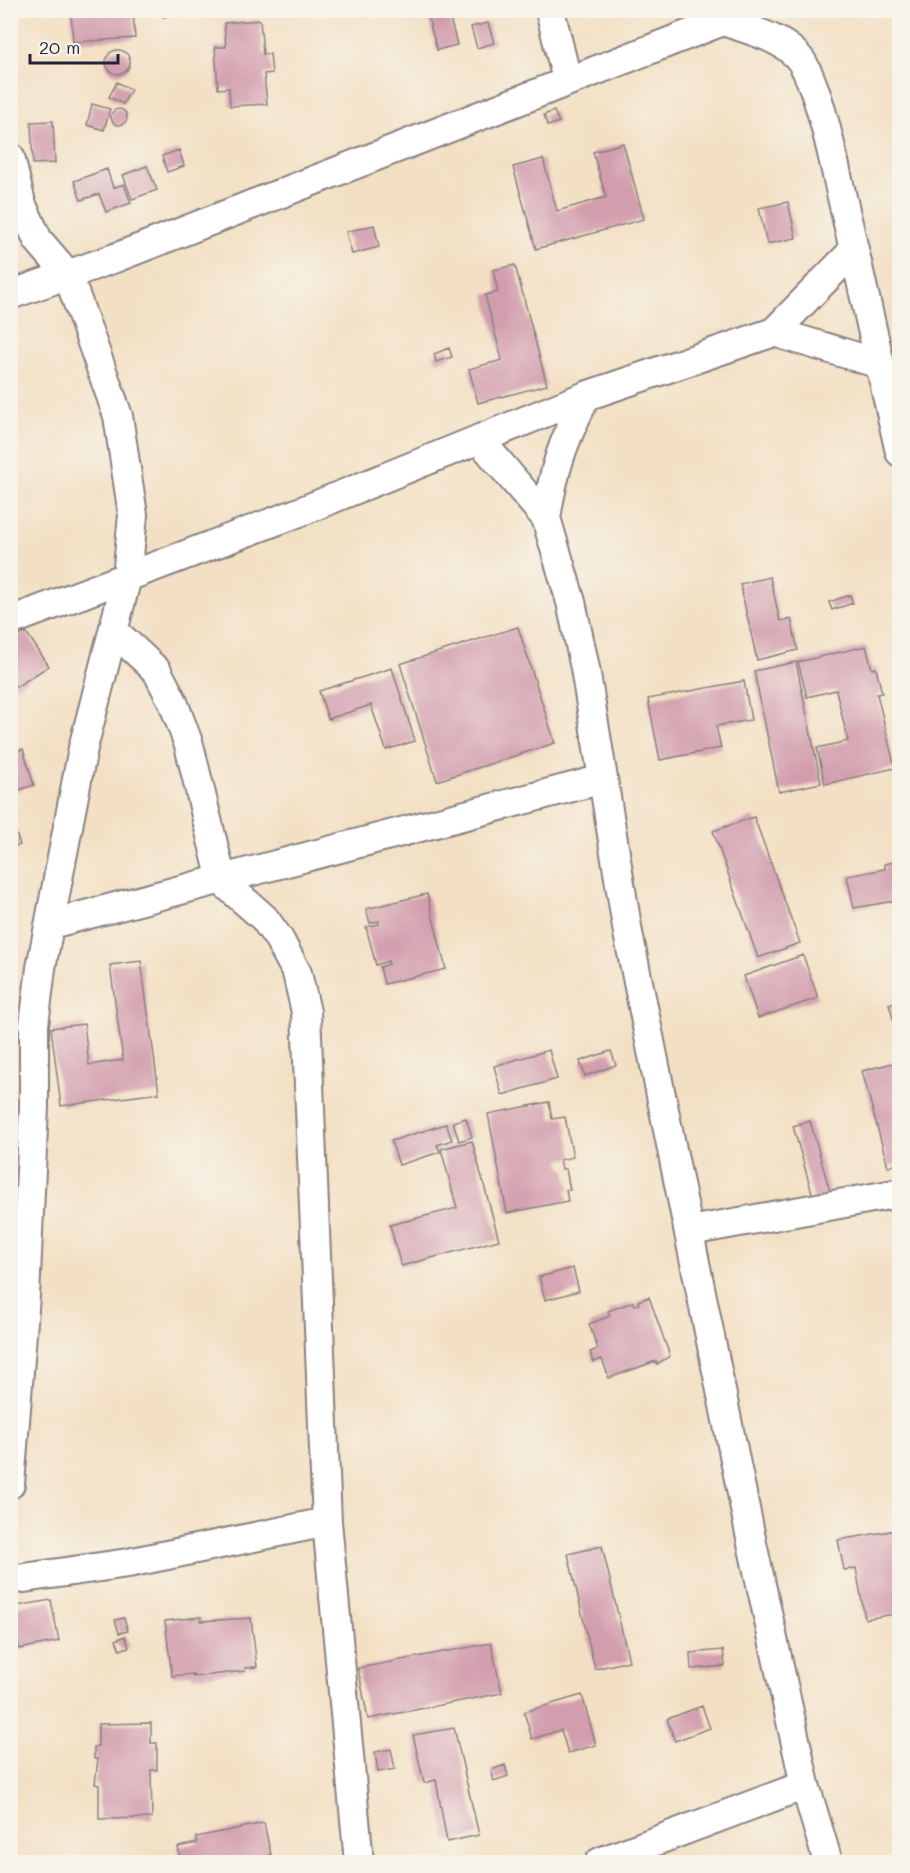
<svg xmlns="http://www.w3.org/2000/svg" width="910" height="1873" font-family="Mali,sans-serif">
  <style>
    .building { fill: #d29dad }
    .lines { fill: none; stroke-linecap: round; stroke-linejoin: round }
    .street-casing { stroke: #8a8180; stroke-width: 32 }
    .street { stroke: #fff; stroke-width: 28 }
  </style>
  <rect width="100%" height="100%" fill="#f7f3e8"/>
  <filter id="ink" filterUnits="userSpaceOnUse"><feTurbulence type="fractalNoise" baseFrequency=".0167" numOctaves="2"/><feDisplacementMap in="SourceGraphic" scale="12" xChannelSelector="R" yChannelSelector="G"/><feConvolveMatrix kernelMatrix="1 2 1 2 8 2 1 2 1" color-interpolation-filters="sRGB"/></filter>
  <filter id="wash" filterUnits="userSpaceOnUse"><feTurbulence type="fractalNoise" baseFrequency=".008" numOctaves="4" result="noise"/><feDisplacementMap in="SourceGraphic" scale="24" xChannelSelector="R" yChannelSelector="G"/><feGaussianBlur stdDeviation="1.35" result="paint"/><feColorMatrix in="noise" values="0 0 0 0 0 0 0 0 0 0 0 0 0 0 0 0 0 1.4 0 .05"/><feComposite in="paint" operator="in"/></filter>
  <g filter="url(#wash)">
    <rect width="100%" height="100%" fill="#f3e0c4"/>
    <g id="blocks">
      <path class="building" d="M 133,10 L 135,38 L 73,42 L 71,13 Z
        M 162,10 L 180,10 L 180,11 L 164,17 Z
        M 426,10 L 448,10 L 457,45 L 437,50 Z
        M 260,20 L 263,54 L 270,54 L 272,73 L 264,74 L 267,104 L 230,106 L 229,88 L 218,89 L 215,47 L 226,47 L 224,23 Z
        M 488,23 L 494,43 L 477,48 L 471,27 Z
        M106 62a12 12 0 1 1 24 0a12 12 0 1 1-24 0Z
        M 117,82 L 131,90 L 123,104 L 109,97 Z
        M 92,104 L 110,109 L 104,130 L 87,125 Z
        M111 117a8 8 0 1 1 16 0a8 8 0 1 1-16 0Z
        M 554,111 L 559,122 L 548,126 L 544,115 Z
        M 53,121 L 55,163 L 33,164 L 31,122 Z
        M 623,143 L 644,219 L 536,249 L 513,167 L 543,159 L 557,211 L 606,197 L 593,152 Z
        M 179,150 L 184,166 L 167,172 L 162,156 Z
        M 147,166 L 157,190 L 132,199 L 123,175 Z
        M 107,169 L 113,188 L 124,184 L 131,203 L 106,212 L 99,194 L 81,200 L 74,181 Z
        M 788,202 L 796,238 L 767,244 L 759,208 Z
        M 374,225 L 379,247 L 352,254 L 346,232 Z
        M 900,257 L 900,273 L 899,273 L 895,258 Z
        M 515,265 L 547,385 L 478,403 L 469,369 L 502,360 L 485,295 L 498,292 L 493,270 Z
        M 449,348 L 452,357 L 436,362 L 434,354 Z
        M 770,577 L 780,621 L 791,619 L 798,650 L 757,660 L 740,584 Z
        M 850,595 L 853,603 L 832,610 L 829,602 Z
        M 518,627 L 555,743 L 437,781 L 400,664 Z
        M 26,632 L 49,666 L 16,687 L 10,679 L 10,642 Z
        M 866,646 L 872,669 L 876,668 L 882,693 L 877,694 L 895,768 L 825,784 L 817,748 L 848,741 L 836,690 L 807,697 L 798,662 Z
        M 796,662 L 821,783 L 779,792 L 754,671 Z
        M 392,668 L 415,741 L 386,750 L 371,705 L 328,719 L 319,691 Z
        M 744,681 L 751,720 L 716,726 L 721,748 L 660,760 L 648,699 Z
        M 23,749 L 34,785 L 10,793 L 10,753 Z
        M 754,817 L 800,943 L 758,958 L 713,831 Z
        M 12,821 L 20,845 L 10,848 L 10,822 Z
        M 900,861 L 900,900 L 854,908 L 847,876 L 885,869 L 884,864 Z
        M 427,894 L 446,969 L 384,984 L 380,967 L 389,964 L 388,961 L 376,965 L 366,927 L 379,924 L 379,921 L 370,923 L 366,909 Z
        M 803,955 L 818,998 L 758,1018 L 744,976 Z
        M 141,961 L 159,1093 L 61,1106 L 51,1028 L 84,1024 L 89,1065 L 123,1060 L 110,965 Z
        M 900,1001 L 900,1032 L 897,1033 L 889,1004 Z
        M 549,1050 L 557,1079 L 502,1095 L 494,1066 Z
        M 611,1051 L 616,1065 L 585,1076 L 580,1061 Z
        M 900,1061 L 900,1163 L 888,1167 L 862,1071 Z
        M 549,1102 L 552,1119 L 565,1117 L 573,1157 L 560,1160 L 562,1169 L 566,1169 L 570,1190 L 566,1190 L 568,1201 L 507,1213 L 488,1114 Z
        M 466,1118 L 472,1137 L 459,1141 L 453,1122 Z
        M 810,1121 L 831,1195 L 814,1200 L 793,1126 Z
        M 446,1124 L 452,1140 L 437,1145 L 440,1152 L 399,1165 L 391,1141 Z
        M 472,1141 L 499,1240 L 401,1266 L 390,1225 L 457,1208 L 441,1149 Z
        M 573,1268 L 579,1291 L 545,1300 L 539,1277 Z
        M 649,1297 L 670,1356 L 657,1364 L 656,1361 L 609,1378 L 602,1359 L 593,1362 L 590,1352 L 598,1349 L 589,1324 L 610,1316 L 608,1311 L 633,1302 L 634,1305 L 639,1304 L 638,1301 Z
        M 897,1530 L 900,1613 L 865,1619 L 856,1568 L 844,1570 L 838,1540 Z
        M 602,1546 L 629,1661 L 595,1669 L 568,1554 Z
        M 51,1600 L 59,1641 L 19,1649 L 11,1607 Z
        M 201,1617 L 201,1621 L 251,1618 L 257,1667 L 245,1668 L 245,1671 L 193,1677 L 193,1674 L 172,1676 L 165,1621 Z
        M 124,1618 L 128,1631 L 119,1633 L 115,1620 Z
        M 125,1636 L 129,1647 L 120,1650 L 116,1640 Z
        M 491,1643 L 502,1693 L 368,1719 L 358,1668 Z
        M 723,1650 L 725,1666 L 691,1669 L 690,1653 Z
        M 582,1695 L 596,1745 L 568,1753 L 561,1730 L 532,1739 L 524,1712 Z
        M 702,1706 L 710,1728 L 675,1741 L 667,1719 Z
        M 151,1723 L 151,1743 L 157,1743 L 157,1770 L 151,1770 L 152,1818 L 99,1819 L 99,1785 L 95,1784 L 98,1759 L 94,1759 L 94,1747 L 98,1746 L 98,1724 Z
        M 454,1728 L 479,1835 L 447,1842 L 436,1780 L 424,1783 L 413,1735 Z
        M 391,1749 L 395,1769 L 378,1772 L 375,1752 Z
        M 505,1765 L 508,1776 L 494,1781 L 491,1770 Z
        M 264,1823 L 271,1855 L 263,1857 L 264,1862 L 181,1862 L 178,1847 L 197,1843 L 196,1837 Z"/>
    </g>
  </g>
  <g filter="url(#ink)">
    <use href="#blocks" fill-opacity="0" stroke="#8a8180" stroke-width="1.5"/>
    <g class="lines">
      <g class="street-casing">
        <path id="street" d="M 550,10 L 567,80
          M 726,22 C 750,30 787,39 802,62 C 820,92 833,158 841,193 C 861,279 880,365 900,452
          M 10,157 L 21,203 L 38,240 L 68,275 L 118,416 L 133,515 L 127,577 L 83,748 L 41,968 L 34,1025 L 34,1107 L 25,1296 L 10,1484
          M 10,295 L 115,258 L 751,10
          M 774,332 L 880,364
          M 479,439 L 546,518 L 571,602 L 585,668 L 628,933 L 753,1548 L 805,1785 L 828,1862
          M 546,518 C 554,467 563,442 586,396
          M 10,621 L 297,513 L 586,396 L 774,332 L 854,250
          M 114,631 L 157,671 L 173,702 L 189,745 L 222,881 L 264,918 L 279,939 L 297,973 L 306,1012 L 327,1522 L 359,1862
          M 51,924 L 603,779
          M 690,1231 L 900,1193
          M 10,1580 L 128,1563 L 327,1522
          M 600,1862 L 805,1785"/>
      </g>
      <use href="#street" class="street"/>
    </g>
  </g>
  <rect width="910" height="1873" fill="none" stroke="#f7f3e8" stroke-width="36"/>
  <path d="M30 54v9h88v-9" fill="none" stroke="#22223b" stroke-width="3"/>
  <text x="39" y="54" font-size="18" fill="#22223b" stroke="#f7f3e8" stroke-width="4.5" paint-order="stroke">20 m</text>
</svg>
